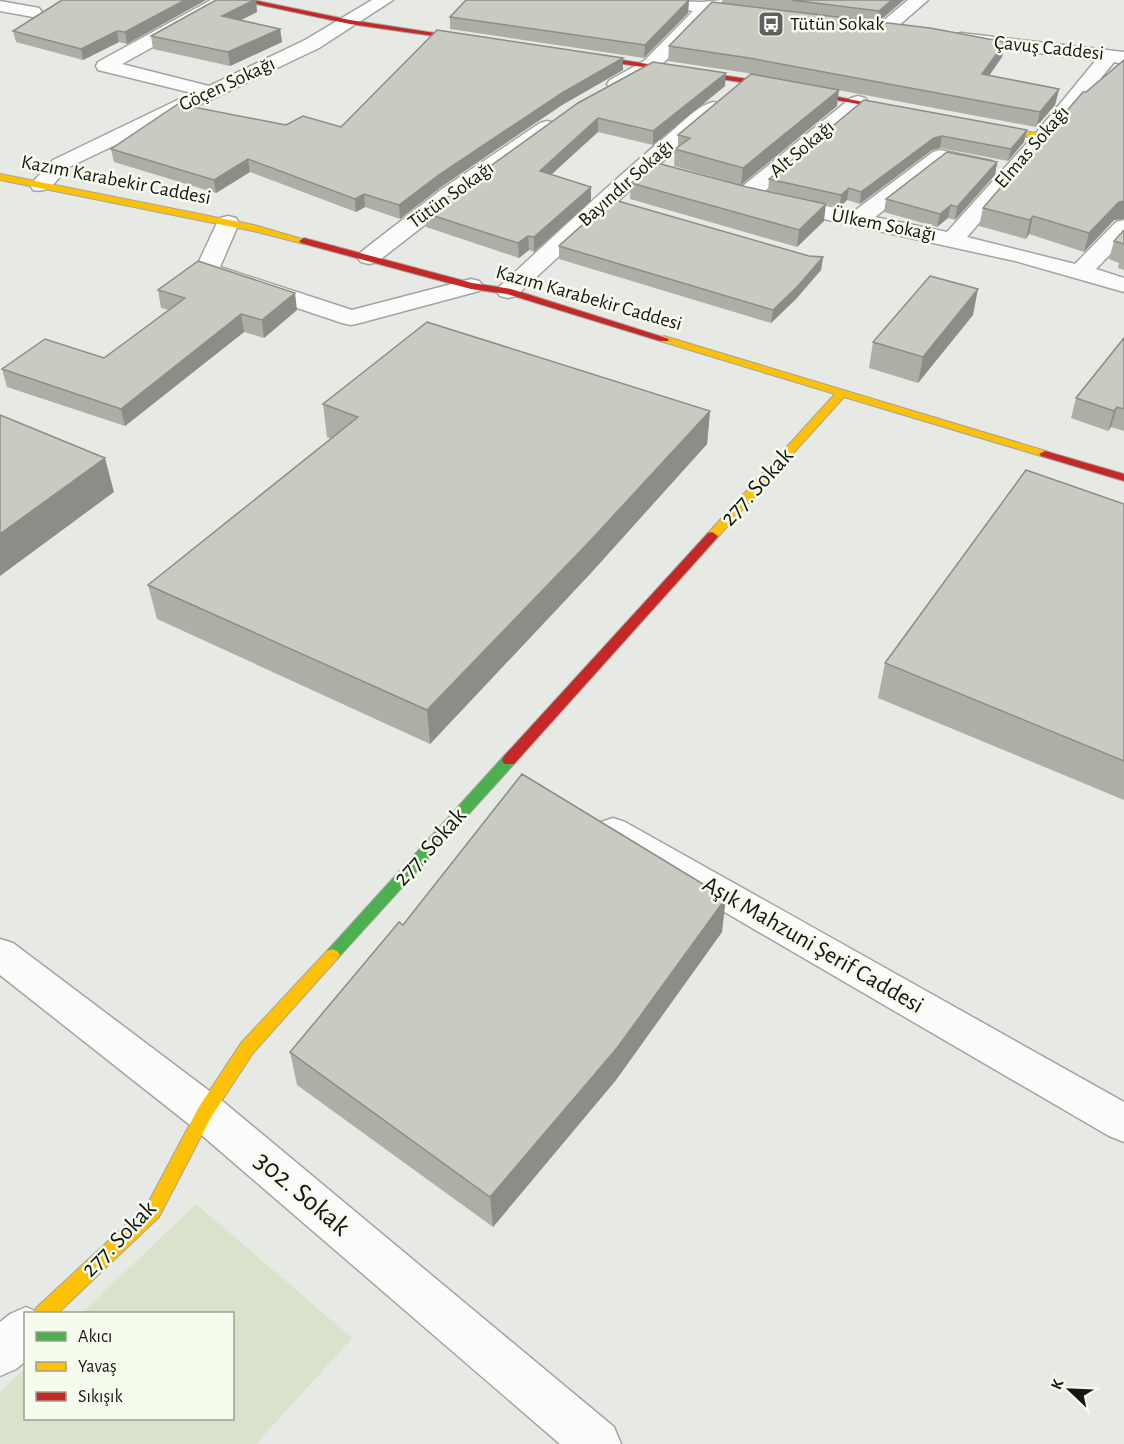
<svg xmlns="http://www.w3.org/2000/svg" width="1124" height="1444" font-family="'Alegreya Sans',sans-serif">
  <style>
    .green { fill: #d9e2cb }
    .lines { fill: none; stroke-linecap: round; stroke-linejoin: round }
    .street-casing { stroke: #a2a59f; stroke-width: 3 }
    .fast-casing { stroke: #a2a59f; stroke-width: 2 }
    .slow-casing { stroke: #a2a59f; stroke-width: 2 }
    .jam-casing { stroke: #a2a59f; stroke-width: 2 }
    .street { fill: #fbfcfb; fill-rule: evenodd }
    .fast { fill: #4caf50; fill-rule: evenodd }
    .slow { fill: #ffc107; fill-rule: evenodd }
    .jam { fill: #c62828; fill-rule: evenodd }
    .wall { fill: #abafa6 }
    .shaded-wall { fill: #8b8e87 }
    .building { fill: #c7cbc1; stroke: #8b8e87; stroke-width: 1.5 }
    .labels { text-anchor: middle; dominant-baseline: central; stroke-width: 5; stroke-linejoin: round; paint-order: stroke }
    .far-poi-label { font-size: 20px; fill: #151712; stroke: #f5fced; text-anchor: start }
    .far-street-label { font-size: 20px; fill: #151712; stroke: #f5fced }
    .street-label { font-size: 24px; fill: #151712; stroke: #f5fced }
    .near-street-label { font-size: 28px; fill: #151712; stroke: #f5fced }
  </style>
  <rect width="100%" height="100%" fill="#e7eae4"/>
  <path class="green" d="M 196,1204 L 352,1338 L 256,1444 L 0,1444 L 0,1392 L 25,1368 L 26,1418 L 232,1418 L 232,1314 L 82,1313 Z"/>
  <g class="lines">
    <g class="street-casing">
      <path id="street" d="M 211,0 L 233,0 L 230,4 L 122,64 L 209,86 L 305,40 L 372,0 L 393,0 L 319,48 L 67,168 C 57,180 50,194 33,190 L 30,185 L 53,160 L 192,93 L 98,70 L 96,66 L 98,62 Z
        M 644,0 L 702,2 L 723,0 L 720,4 L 755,10 L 758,14 L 755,18 L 749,19 L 711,14 C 691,34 641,96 610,88 L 607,84 L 610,80 L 644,61 L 693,11 L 653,5 L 647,4 Z
        M 908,0 L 928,0 L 889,34 L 877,34 L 874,30 L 877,26 Z
        M 0,1 L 39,8 L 42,12 L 39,16 L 33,17 L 0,11 Z
        M 961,33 L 1124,52 L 1124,64 L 1114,62 L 1050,141 L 967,237 L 1075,264 L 1116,222 L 1124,220 L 1124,240 L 1096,269 L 1124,278 L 1124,292 L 1015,261 L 774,208 L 771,203 L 774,198 L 782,196 L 853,212 L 933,152 L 940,150 L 992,161 L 996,165 L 992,169 L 985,171 L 944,163 L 875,217 L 947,232 L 1036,133 L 1096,60 L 955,43 L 952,39 L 955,35 Z
        M 858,96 L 865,98 L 868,102 L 865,106 L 754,200 L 746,202 L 738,200 L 735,195 L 738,190 L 851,98 Z
        M 713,102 L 720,104 L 723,108 L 720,112 L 642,179 L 516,296 L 508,298 L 500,296 L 496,291 L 500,286 C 554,236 608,185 665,137 C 679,126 696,106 713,102 Z
        M 547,121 L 554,123 L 557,127 L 554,131 L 458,199 L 377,262 L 369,264 L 361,262 L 357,257 L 361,252 L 442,189 L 540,123 Z
        M 228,216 L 236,218 L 239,223 L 220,267 L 352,310 L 471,279 L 479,281 L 483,286 L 479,291 L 360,323 L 351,325 L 342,323 L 199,275 L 195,270 L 217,223 L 220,218 Z
        M 613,818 L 625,822 L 1124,1102 L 1124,1142 L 1109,1136 L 601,840 L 595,831 L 601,822 Z
        M 0,939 L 13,943 L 220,1099 L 614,1427 L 621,1444 L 560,1444 L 190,1125 L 0,975 Z
        M 26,1307 L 41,1314 L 26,1314 L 26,1361 L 16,1369 L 0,1376 L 0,1322 L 10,1314 Z"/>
    </g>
    <g class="fast-casing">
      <path id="fast" d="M 509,755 L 514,756 L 516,760 L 514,764 L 337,959 L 332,961 L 327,959 L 324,955 L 327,951 L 504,756 Z"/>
    </g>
    <g class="slow-casing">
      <path id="slow" d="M 980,124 L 1043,134 L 1047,137 L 1043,140 L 983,128 L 979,126 Z
        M 0,174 L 254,225 L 309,241 L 304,244 L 253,231 L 0,180 Z
        M 664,336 L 1049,452 L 1051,454 L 1045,457 L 1041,456 L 844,397 L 716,539 L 708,539 L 706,536 L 708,533 L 835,394 L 660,341 L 659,339 Z
        M 332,949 L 337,951 L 340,955 L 337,959 L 253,1053 L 211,1117 L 159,1217 L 57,1314 L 34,1314 L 36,1308 L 147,1205 L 199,1107 L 241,1043 L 327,951 Z"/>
    </g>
    <g class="jam-casing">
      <path id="jam" d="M 238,0 L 253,0 L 350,20 L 480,40 L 476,42 L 350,24 Z
        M 575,53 L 747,79 L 909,111 L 905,113 L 747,83 L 578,57 L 574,55 Z
        M 304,238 L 472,283 L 511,289 L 669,339 L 668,341 L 660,341 L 507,294 L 471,289 L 301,243 L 299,241 Z
        M 1045,451 L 1124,474 L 1124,481 L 1041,456 L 1039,454 Z
        M 712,532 L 718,536 L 716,539 L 514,764 L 504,764 L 502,760 L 504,756 L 708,533 Z"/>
    </g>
    <use href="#street" class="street"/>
    <use href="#fast" class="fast"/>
    <use href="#slow" class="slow"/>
    <use href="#jam" class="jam"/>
  </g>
  <path class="wall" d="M 62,0 L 206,0 L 127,44 L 119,42 L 83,60 L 16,42 L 13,31 Z
    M 216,0 L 256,0 L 257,12 L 241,20 L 280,29 L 282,42 L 230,66 L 153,49 L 151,36 Z
    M 689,0 L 688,13 L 644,58 L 450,29 L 450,17 Z
    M 723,0 L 904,0 L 878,22 L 1005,42 L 1002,57 L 989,76 L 1059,89 L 1055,105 L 1036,127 L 747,73 L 668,61 L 669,46 L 723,3 Z
    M 623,58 L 623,70 L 562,105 L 441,187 L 400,219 L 365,207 L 356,212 L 250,172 L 216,193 L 114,162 L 111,149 L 341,127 Z
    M 1124,60 L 1124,219 L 1114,220 L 1084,252 L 1029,234 L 1026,239 L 979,226 L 983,208 L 1086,92 Z
    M 725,86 L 653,145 L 598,132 L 551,174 L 591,201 L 534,252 L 529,250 L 519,258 L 426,227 L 425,213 L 578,103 Z
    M 864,100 L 1024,142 L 1008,161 L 940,148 L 932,150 L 860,204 L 847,200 L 840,207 L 768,191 L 769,179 Z
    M 837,106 L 741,185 L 674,166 L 675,149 L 678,147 L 678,135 Z
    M 997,162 L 995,175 L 955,220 L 948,218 L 937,227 L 884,212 L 886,199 Z
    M 631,183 L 824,221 L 797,247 L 630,199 Z
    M 1124,230 L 1124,270 L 1118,268 L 1119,263 L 1109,259 L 1114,241 Z
    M 559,246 L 823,257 L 821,270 L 796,299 L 771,323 L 559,259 Z
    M 158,290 L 297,310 L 264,338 L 244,332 L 125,426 L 7,387 L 2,369 L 104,358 L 169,310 L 161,308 Z
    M 973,315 L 918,383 L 869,368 L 873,342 Z
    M 1124,338 L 1124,431 L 1111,427 L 1108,431 L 1071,418 L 1076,398 Z
    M 323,404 L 710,411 L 707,444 L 590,574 L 430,744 L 157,619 L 148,585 L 331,439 L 327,437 Z
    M 1124,504 L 1124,800 L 878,698 L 885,663 Z
    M 403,925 L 722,932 L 616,1080 L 493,1227 L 297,1085 L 290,1052 Z"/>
  <path class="shaded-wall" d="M 185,0 L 206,0 L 127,44 L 125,32 Z
    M 254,0 L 256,0 L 257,12 L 223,29 L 222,16 Z
    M 689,0 L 688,13 L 644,58 L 645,45 Z
    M 892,0 L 904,0 L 877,23 L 879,11 Z
    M 280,29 L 282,42 L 230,66 L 228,52 Z
    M 117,31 L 119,42 L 83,60 L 81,49 Z
    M 1005,42 L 1002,57 L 979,90 L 982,74 Z
    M 623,58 L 623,70 L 562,105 L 441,187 L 400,219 L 399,205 L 440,174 L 562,93 Z
    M 726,73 L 725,86 L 653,145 L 653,131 Z
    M 1059,89 L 1055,105 L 1036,127 L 1040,112 Z
    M 839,90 L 837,106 L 741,185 L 743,168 Z
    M 598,118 L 598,132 L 540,185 L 540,171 Z
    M 1027,130 L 1024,142 L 1008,161 L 1011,149 Z
    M 942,136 L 940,148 L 932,150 L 860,204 L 861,192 L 934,138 Z
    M 248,159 L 250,172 L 216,193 L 214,180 Z
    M 997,162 L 995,175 L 955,220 L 957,207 Z
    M 591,187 L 591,201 L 534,252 L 534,237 Z
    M 849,188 L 847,200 L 840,207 L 841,195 Z
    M 364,194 L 365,207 L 356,212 L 355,199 Z
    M 1124,201 L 1124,219 L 1114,220 L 1084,252 L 1089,233 L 1119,202 Z
    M 826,204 L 824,221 L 797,247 L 799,230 Z
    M 951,205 L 948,218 L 937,227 L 940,214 Z
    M 1033,216 L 1029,234 L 1026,239 L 1030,220 Z
    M 528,236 L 529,250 L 519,258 L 518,243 Z
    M 823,257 L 821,270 L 796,299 L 771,323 L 773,310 Z
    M 978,289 L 973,315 L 918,383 L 923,357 Z
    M 295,293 L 297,310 L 264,338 L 262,320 Z
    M 241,314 L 244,332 L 125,426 L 121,409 Z
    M 1117,407 L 1111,427 L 1108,431 L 1114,411 Z
    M 710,411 L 707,444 L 590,574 L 430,744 L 427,710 Z
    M 105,458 L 114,492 L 0,576 L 0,534 Z
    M 726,898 L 722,932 L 616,1080 L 493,1227 L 490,1197 Z"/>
  <path class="building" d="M 62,0 L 185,0 L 125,32 L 117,31 L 81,49 L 13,31 Z
    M 216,0 L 254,0 L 222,16 L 280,29 L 228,52 L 151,36 Z
    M 466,0 L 689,0 L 645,45 L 450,17 Z
    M 791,0 L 892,0 L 879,11 Z
    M 712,2 L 930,28 L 1005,42 L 982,74 L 1059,89 L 1040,112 L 749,58 L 669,46 Z
    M 437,30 L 623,58 L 562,93 L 440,174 L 399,205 L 364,194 L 355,199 L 248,159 L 214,180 L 111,149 L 178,104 L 286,125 L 303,116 L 341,127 Z
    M 1124,60 L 1124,201 L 1119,202 L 1089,233 L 1033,216 L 1030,220 L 983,208 L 1083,92 L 1086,92 Z
    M 653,62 L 726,73 L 653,131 L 598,118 L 540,171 L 591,187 L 534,237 L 528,236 L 518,243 L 425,213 L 578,103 Z
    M 751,74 L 839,90 L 743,168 L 675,149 L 690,138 L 678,135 Z
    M 864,100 L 1027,130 L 1011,149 L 942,136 L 934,138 L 861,192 L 849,188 L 841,195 L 769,179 Z
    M 947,152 L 997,162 L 957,207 L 951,205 L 940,214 L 886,199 Z
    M 657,163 L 747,187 L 826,204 L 799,230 L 631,183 Z
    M 611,199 L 809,256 L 823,257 L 798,286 L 773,310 L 559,246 Z
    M 1124,230 L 1124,244 L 1114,241 Z
    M 198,261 L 295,293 L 262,320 L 241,314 L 121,409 L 2,369 L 45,339 L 104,358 L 185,298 L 158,290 Z
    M 930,276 L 978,289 L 923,357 L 873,342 Z
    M 427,322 L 710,411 L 591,540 L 427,710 L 148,585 L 358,417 L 323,404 Z
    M 1124,338 L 1124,409 L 1117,407 L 1114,411 L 1076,398 Z
    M 0,415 L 105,458 L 0,534 Z
    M 1026,470 L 1124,504 L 1124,761 L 885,663 Z
    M 522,774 L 726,898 L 617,1048 L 490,1197 L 290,1052 L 399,922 L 403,925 Z"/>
  <defs>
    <g id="bus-square" transform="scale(1.35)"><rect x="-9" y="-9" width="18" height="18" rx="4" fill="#5e615c" stroke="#f5fced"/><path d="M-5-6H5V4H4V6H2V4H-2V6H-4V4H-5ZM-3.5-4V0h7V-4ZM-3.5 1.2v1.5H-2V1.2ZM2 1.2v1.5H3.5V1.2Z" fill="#fff"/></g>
  </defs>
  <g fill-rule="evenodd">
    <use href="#bus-square" x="771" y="24"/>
  </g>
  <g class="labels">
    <g class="far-poi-label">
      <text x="790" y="24">Tütün Sokak</text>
    </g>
    <g class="far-street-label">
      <text transform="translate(1049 48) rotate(6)">Çavuş Caddesi</text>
      <text transform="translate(227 84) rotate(-25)">Göçen Sokağı</text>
      <text transform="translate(1032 147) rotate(-49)">Elmas Sokağı</text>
      <text transform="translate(802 149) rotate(-40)">Alt Sokağı</text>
      <text transform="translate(116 180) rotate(11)">Kazım Karabekir Caddesi</text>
      <text transform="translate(626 183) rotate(-42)">Bayındır Sokağı</text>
      <text transform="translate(451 195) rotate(-36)">Tütün Sokağı</text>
      <text transform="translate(884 225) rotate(11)">Ülkem Sokağı</text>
      <text transform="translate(589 298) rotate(16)">Kazım Karabekir Caddesi</text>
    </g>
    <g class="street-label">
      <text transform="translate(757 487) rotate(-48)">277. Sokak</text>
      <text transform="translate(430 847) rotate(-48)">277. Sokak</text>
      <text transform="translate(813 945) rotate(30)">Aşık Mahzuni Şerif Caddesi</text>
      <text transform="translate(119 1239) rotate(-46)">277. Sokak</text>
    </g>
    <g class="near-street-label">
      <text transform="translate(302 1194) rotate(40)">302. Sokak</text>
    </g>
  </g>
  <rect x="24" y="1312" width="210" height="108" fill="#f5fced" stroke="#9ba095" stroke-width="1.5"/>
  <rect x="36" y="1332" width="30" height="9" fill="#4caf50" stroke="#9ba095" stroke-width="1.5"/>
  <text x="78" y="1342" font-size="18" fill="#151712">Akıcı</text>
  <rect x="36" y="1362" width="30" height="9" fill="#ffc107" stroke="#9ba095" stroke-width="1.5"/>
  <text x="78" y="1372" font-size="18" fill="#151712">Yavaş</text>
  <rect x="36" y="1392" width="30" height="9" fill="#c62828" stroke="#9ba095" stroke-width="1.5"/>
  <text x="78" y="1402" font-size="18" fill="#151712">Sıkışık</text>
  <g transform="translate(1070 1390) rotate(293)" stroke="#f5fced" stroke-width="4.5" paint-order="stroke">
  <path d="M0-4.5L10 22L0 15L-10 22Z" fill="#151712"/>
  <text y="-9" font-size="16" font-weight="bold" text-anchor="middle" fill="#151712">K</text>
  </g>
</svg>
